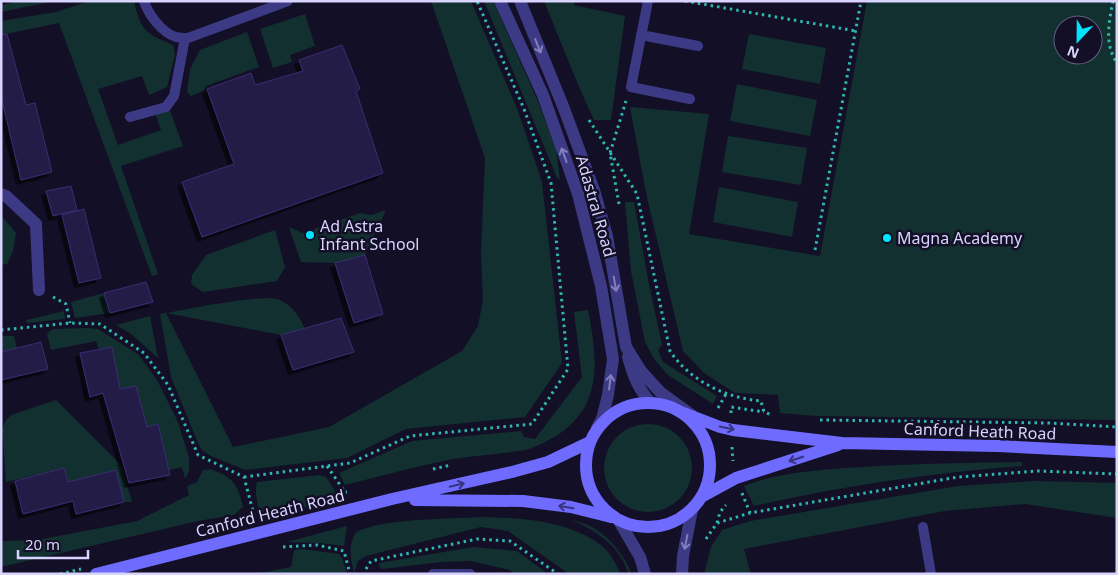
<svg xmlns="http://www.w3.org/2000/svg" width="1118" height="575" font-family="'Noto Sans',sans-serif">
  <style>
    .green { fill: #12302f; fill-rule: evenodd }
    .building { fill: #241b47; stroke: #3b2d73; filter: url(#shadow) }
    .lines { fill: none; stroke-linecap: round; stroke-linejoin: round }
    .path { stroke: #2fb8b0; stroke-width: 3; stroke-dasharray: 2.5 4; stroke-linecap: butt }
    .service { stroke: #3d3a85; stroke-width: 10 }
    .minor { stroke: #3d3a85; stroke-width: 12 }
    .tertiary { stroke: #3d3a85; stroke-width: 12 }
    .secondary { stroke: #6f6bff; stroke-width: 12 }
    .oneway { stroke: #837fbc }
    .oneway2 { stroke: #38347d }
    .poi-dot { fill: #00e5ff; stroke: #130f26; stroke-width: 2 }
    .labels { text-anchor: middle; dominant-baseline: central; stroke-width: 5; stroke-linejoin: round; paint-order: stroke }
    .street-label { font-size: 16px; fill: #d9d4ff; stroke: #130f26 }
    .poi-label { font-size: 16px; fill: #d9d4ff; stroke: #130f26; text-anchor: start }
  </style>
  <defs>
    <filter id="shadow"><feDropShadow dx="-4.5" dy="4.5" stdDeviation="0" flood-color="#0009"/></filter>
  </defs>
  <rect width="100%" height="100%" fill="#130f26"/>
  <path class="green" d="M 20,1 L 55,1 L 1,12 L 1,5 Z
    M 90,1 L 134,1 C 141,32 146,33 173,45 L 175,55 L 167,87 L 149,95 L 142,76 L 98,89 L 118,145 L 161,130 L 155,113 L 169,108 L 183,146 L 121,166 L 158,274 L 152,276 L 59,23 L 1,35 L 1,21 L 56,12 Z
    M 431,1 L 471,1 L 518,111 L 542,182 L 562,363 L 525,417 L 406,429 L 347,458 L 245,470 L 211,456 L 202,450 L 198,443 L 171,377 L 160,314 L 166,313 C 188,309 264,293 280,300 C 293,306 299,316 305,329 L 281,335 L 166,313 L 233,447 L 329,427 L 462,351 L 478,326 L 483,300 L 481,253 L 485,158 Z
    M 484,1 L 493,1 L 537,99 L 556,148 L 560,180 L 557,178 Z
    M 544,1 L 574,1 L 574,5 L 625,16 L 611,120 L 594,120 L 579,87 Z
    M 867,1 L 1117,1 L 1117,420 L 816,416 L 780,413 L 778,395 L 735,393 L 704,373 L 683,351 L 646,193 L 630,107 L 709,114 L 689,234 L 820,256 ZM 1063,25 L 1093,25 L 1093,55 L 1063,55 Z
    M 305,14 L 315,46 L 290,55 L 292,62 L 273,68 L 260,29 Z
    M 247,32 L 259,67 L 206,86 L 203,91 L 191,96 L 187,92 L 190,69 L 200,50 Z
    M 749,34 L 826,48 L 820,84 L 742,69 Z
    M 737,84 L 817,100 L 810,136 L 730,121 Z
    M 728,136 L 807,148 L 801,185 L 722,172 Z
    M 719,187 L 798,202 L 792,237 L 713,222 Z
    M 625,202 L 634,202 L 648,279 L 662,345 L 658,350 L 663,362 L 717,396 L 713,404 L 668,375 L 654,359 L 645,342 L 631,271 Z
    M 386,210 L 365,255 L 335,263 L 301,262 L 289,227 L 303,233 L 360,213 L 371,215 Z
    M 1,215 L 16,233 L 13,251 L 7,264 L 1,265 Z
    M 275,230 L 285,267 L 277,281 L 203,292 L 191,284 L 192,275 L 206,255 Z
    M 104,293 L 110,313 L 75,318 L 71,302 Z
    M 588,310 C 597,356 604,404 559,434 C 549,440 537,447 525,450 C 501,454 477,455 453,459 C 417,466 381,476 345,485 L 339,473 L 412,441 L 521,431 L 524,437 L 535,439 L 582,377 L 574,312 Z
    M 64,311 L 65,319 L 27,323 L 26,320 Z
    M 150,316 L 158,358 L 131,334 L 116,325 Z
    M 86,328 L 98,329 L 139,355 L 157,380 L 178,422 L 189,458 L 189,471 L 185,479 L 182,467 L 169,470 L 158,424 L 147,427 L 136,386 L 120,389 L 112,347 L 99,349 L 96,341 L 51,350 L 47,333 L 53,329 Z
    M 1,336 L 14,336 L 17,348 L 1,352 Z
    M 56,400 L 121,465 L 132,502 L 124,502 L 116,470 L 68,482 L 64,468 L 6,482 L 2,428 L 6,420 L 11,415 Z
    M604 468a44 44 0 1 1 88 0a44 44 0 1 1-88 0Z
    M 1022,462 L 1022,466 C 932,473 842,486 754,506 L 744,486 C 776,473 811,471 845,468 C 904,464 963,463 1022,462 Z
    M 210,469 C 233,477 238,484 243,507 L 234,515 L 198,521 L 1,567 L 1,541 L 37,540 L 137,521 L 189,495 L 187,486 L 197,482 L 203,470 Z
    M 319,475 L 326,477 L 341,500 L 275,513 L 262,519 C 258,511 254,490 257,482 Z
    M 1034,481 L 1117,483 L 1117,518 L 1025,504 L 945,511 L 744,549 L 751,574 L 704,574 L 711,547 L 722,530 L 750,521 L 958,486 Z
    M 482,517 C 523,518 567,520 601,545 C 610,552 616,564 621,574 L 569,574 L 508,531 L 481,527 L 366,556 L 358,561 L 354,574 C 351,556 347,549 356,532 C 384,518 449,519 482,517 Z
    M 572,520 C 600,525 621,548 632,574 L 628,574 C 622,547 595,530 572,520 Z
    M 347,526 L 344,546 L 320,543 L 287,542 Z
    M 473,547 L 517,551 L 548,574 L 514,574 L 510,570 L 471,561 L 441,562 L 382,569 L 379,566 L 379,563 Z
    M 302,549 L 339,554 L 343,560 L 347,574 L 255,574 L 291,567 L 294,550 Z"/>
  <path class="building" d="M 7,34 L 26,105 L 35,103 L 52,172 L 21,180 L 1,96 L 1,35 Z
    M 342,45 L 360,89 L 356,91 L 383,173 L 202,237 L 182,182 L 234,164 L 207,89 L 251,73 L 255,85 L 303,71 L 299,60 Z
    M 71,186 L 77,210 L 53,216 L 46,191 Z
    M 84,209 L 101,278 L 79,283 L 62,215 Z
    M 365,255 L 383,314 L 354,323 L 335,263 Z
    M 146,282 L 153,302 L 110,313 L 104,293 Z
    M 341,318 L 354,352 L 293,370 L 281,335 Z
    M 41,342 L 48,369 L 1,380 L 1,352 Z
    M 112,347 L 120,389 L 136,386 L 147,427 L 158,424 L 170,475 L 129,483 L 103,393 L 90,397 L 80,353 Z
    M 64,468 L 68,482 L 116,470 L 124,502 L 76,514 L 73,501 L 23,514 L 15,481 Z"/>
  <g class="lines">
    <path class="path" d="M 685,1 L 856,31
      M 1113,1 C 1109,22 1104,44 1117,63
      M 589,120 L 637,194 L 670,351 C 690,381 726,398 761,401 L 764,412 L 772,415
      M 619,204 L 610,153 L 626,101
      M 815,250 L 861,1
      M 53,297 L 66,304 L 70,323
      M 1,330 L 70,323 L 100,324 L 144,353 L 168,385 L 198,455 L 244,477 L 254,515
      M 718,408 L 726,394
      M 731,413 L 731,407 L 764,412
      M 820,420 L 1049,423 L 1117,427
      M 732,447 L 733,461
      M 327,466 L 345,492 L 347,492
      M 433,469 L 451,465
      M 244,477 L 350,463 L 410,436 L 532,424 L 568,369 L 551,183 L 524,109 L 477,1
      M 742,493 L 750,513 L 958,477 L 1038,471 L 1117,474
      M 717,523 L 720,512 L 726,505
      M 706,539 L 717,523 L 750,513
      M 283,547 L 317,545 L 344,551 L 350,574
      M 366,569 L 371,561 L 477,539 L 510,541 L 558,574
      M 60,574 L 81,569"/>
    <path class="service" d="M 144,1 C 148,14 162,33 176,37 C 179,38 184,38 188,38 L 288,1
      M 648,1 L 631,87 L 690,99
      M 641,35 L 698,46
      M 130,117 L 166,107 L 174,96 L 185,38
      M 923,527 L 931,574
      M 433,574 L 470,574"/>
    <path class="minor" d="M 1,194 L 6,196 L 36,224 L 39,290
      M 619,521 L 640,557 L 645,574
      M 682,574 L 683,556 L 692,510"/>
    <path class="tertiary" d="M 500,1 L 543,95 L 578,194 L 601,286 L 613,359 L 608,395 L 602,419 L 597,428
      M 520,1 L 563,106 L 594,190 L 607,236 L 626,347 L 641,371 L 660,392 L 693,416
      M 628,357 C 633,375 638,389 651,403"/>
    <path class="secondary" d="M586 465a62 62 0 1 1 124 0a62 62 0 1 1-124 0Z
      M 681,412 L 720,427 L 733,430 L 842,443 L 998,446 L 1117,452
      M 703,496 L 736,478 L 838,445
      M 415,500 L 523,501 L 571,507 L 611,517
      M 96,574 L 392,499 L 512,472 L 548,462 L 590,442"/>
  </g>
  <defs><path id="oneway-shaft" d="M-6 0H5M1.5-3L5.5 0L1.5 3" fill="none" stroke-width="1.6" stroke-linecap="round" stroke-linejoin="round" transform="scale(1.25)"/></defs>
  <g class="oneway">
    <use href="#oneway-shaft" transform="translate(538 46) rotate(68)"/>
    <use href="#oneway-shaft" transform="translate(564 155) rotate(-110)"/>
    <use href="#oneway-shaft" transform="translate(615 284) rotate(80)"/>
    <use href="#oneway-shaft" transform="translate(610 382) rotate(-83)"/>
    <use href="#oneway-shaft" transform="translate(686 542) rotate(101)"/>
  </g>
  <g class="oneway2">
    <use href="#oneway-shaft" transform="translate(727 428) rotate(12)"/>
    <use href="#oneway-shaft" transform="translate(796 459) rotate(162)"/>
    <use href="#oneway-shaft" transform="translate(457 485) rotate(-13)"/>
    <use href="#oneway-shaft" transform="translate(566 507) rotate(-170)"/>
  </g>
  <g class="poi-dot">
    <circle cx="310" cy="235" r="5"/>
    <circle cx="887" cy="238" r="5"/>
  </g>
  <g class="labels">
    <g class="street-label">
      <text transform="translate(596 206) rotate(74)">Adastral Road</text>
      <text transform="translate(980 431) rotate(2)">Canford Heath Road</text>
      <text transform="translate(270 513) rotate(-14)">Canford Heath Road</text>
    </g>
    <g class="poi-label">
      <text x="320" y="226">Ad Astra<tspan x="320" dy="18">Infant School</tspan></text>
      <text x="897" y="238">Magna Academy</text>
    </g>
  </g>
  <rect width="1118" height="575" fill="none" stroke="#d9d4ff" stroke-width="5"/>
  <g transform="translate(1078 40) rotate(202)"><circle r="24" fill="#130f26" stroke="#625e7d"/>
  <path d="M0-4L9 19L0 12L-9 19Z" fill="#00e5ff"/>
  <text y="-8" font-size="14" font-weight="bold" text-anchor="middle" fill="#d9d4ff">N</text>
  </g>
  <path d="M18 550v8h70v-8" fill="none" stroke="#d9d4ff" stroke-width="2.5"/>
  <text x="25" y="550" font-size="15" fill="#d9d4ff" stroke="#130f26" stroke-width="4" paint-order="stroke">20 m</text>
</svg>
